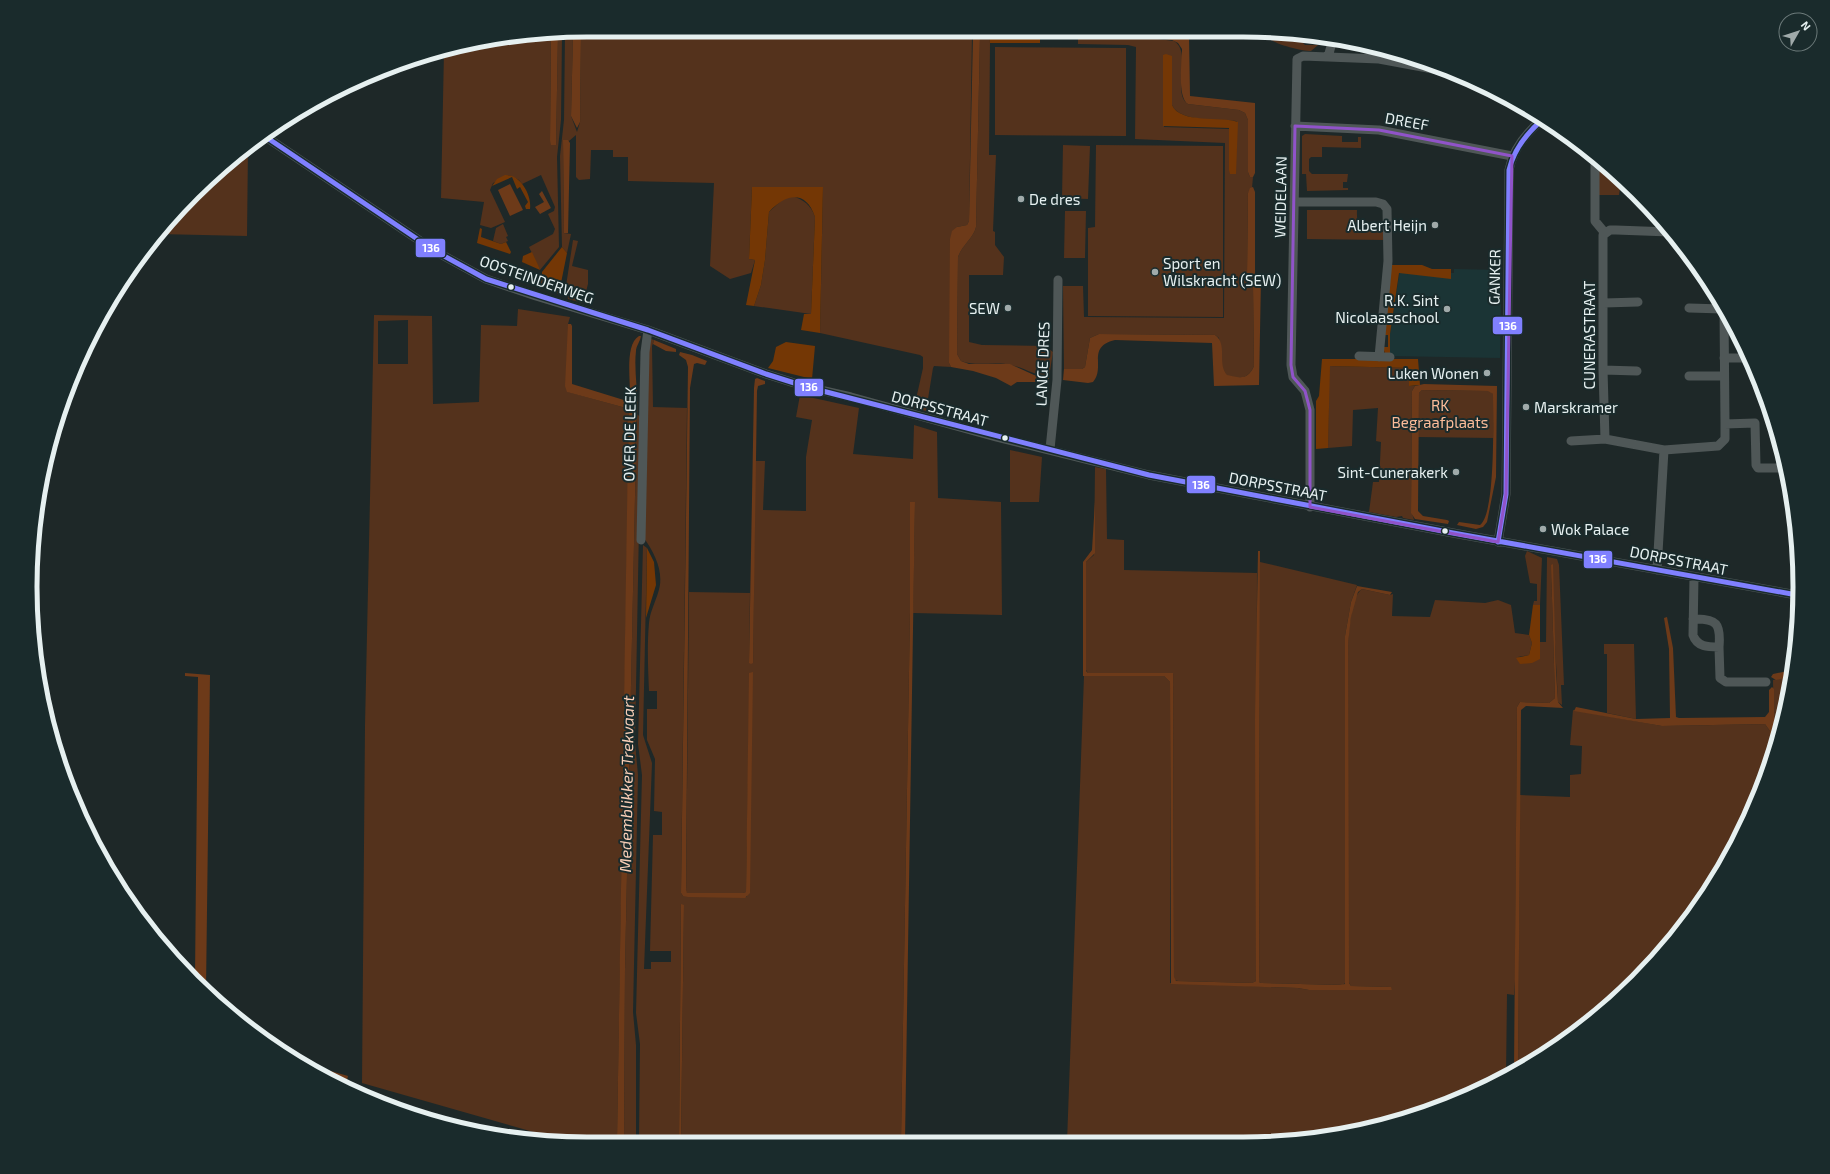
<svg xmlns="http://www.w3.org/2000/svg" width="1830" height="1174" font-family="'Exo 2',sans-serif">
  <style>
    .built { fill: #1b3435 }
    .green { fill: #54321c; fill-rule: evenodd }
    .forest { fill: #743705 }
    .water { fill: #6d3a19 }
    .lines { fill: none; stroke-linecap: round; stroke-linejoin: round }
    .minor { stroke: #4f5757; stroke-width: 9 }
    .bus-1-casing { stroke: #1a2b2c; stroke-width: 8 }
    .bus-1 { stroke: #8080ff; stroke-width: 5 }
    .marked { fill: none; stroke: #9053c9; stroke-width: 3; stroke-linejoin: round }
    .poi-dot { fill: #a0aaaa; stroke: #1a2b2c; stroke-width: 1.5 }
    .bus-dot { fill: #e6f0f0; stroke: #1a2b2c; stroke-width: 1.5 }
    .labels { text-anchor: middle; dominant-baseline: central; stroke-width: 4; stroke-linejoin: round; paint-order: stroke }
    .street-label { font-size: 15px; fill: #e6f0f0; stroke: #1a2b2c }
    .poi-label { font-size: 15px; fill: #e6f0f0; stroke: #1a2b2c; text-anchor: end }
    .park-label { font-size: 15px; fill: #fcbc99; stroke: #1a2b2c }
    .water-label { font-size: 16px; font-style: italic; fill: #f9ceb6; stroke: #1a2b2c }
    .rim { fill: none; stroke: #e6f0f0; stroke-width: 5 }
    .line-badge { stroke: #1a2b2c; stroke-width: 1.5 }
    .badge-label { font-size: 11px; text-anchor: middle; font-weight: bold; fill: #fff }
  </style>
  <rect width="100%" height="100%" fill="#1e2828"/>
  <path class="built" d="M 1400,269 L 1440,273 L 1454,273 L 1454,269 L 1499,270 L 1499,299 L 1501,299 L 1500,358 L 1390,356 L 1390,334 Z"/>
  <path class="green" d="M 514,35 L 551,35 L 550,140 L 556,145 L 558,35 L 562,35 L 561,120 L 557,157 L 559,247 L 540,270 L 529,247 L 553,234 L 555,229 L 548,214 L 554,211 L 555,207 L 541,175 L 522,184 L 519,180 L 509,175 L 493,183 L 490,190 L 505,222 L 491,228 L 480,225 L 484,202 L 441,198 L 444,51 Z
    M 565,35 L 573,35 L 571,116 L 577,132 L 580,122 L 581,35 L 972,35 L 969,221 L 967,225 L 957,227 L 949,363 L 951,367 L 934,366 L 933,368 L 926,411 L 914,408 L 923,368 L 923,357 L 920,355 L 820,333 L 823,187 L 752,187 L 749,259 L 755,260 L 751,273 L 730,279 L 710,266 L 714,183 L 628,181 L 628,157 L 613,157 L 613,150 L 591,150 L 590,179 L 579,180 L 576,177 L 576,135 L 569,141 L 563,140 L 563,145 L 564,233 L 571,234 L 567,253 L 562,247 L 560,156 L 564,120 Z
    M 980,35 L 989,35 L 990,43 L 989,155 L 996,155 L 993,231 L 995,232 L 995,245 L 1004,257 L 1003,275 L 969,275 L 969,342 L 982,345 L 1045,346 L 1053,352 L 1049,377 C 1034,375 1024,368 1011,365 C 995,361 977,367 961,361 L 957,354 L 958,257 C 962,245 973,239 976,227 Z
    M 1036,35 L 1126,35 L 1174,41 C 1193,53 1171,93 1188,104 L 1239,110 L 1245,113 L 1248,120 L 1248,172 L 1250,177 L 1253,177 L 1252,188 L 1248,193 L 1247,275 L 1253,286 L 1254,366 C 1248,380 1240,378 1227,376 L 1222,370 L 1219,338 L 1215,335 L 1099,334 L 1090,338 L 1085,367 L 1082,369 L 1064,369 L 1063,286 L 1083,286 L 1084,317 L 1224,318 L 1225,143 L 1135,139 L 1136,47 L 1128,45 L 1078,44 L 1078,36 L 1076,36 ZM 1172,59 L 1172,105 C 1179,122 1220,120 1237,121 L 1230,129 L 1164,127 Z
    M 1275,35 L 1296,35 L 1305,45 L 1318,45 L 1311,51 C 1302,51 1277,45 1270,39 Z
    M 995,47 L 1126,48 L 1126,136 L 995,135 Z
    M 1305,134 L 1342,136 L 1342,142 L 1358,142 L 1358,137 L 1361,137 L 1361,148 L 1322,147 L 1322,157 L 1311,157 L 1309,159 L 1309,171 L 1312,174 L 1348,174 L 1347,182 L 1343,182 L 1343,188 L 1348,188 L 1348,190 L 1307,191 L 1306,174 L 1302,174 L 1302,136 Z
    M 1063,145 L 1090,146 L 1088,199 L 1062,198 Z
    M 1096,145 L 1223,146 L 1223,317 L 1088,316 L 1088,228 L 1095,227 Z
    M 248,147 L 247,236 L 158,234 L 220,168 Z
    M 1599,161 L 1610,168 L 1629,188 L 1620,188 L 1619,195 L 1599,195 Z
    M 792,196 C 804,200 811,205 815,217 L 811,314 L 754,306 L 761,285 L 765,260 L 769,212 L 783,199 Z
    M 1307,210 L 1357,210 C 1356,232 1365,231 1384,232 L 1385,240 L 1307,239 Z
    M 1065,211 L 1086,211 L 1085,258 L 1064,258 Z
    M 503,224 L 508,236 L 506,237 L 508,241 L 501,244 L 493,241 L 496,228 Z
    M 573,240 L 578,241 L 572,266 L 588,270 L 588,284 L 583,303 L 568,299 L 566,286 Z
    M 542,276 L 556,281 L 556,291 L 559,295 L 550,287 L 540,283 Z
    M 518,309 L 570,317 L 568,324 L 568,392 L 626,408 L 629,413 L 629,427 L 631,427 L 629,433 L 617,1140 L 558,1139 L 362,1083 L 365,726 L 374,315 L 432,316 L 433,404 L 479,402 L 481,325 L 517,326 ZM 408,320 L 408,364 L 378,364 L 378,321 Z
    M 648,338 L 654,340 L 652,346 L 653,407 L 687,408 L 681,893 L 683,896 L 747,897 L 750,673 L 746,892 L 743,893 L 687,893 L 686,892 L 689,592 L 750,593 L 749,663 L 753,663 L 755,461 L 765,461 L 763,510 L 806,511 L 806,457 L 812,420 L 796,417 L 800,395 L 859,408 L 853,454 L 913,459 L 914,425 L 937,432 L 938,498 L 1001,502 L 1002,615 L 913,613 L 915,503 L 910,502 L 910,613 L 901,1141 L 681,1140 L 684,905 L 681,905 L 679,1140 L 639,1140 L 640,1044 L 636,1013 L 642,775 L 638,744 L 643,545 L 647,548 L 643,735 L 652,763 L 644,969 L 651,969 L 651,962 L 671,962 L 671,951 L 650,951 L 653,835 L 662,835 L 662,812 L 654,811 L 655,759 L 647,740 L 647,709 L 657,709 L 657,691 L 649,691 C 648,668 647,645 649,623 C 650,612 655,603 658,593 C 665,573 655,554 644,538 Z
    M 1329,366 L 1410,368 L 1409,386 L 1415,386 L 1412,391 L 1411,510 L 1414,520 L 1403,518 L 1402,516 L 1396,517 L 1369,512 L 1373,482 L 1379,482 L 1381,442 L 1376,441 L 1378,408 L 1353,410 L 1352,446 L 1328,448 Z
    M 1422,390 L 1490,391 L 1493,394 L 1493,438 L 1418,437 L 1419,393 Z
    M 637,414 L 641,418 L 635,742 L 638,775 L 633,1012 L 636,1045 L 636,1140 L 624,1140 L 625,969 L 636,450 L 634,430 L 636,427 Z
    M 1010,450 L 1042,457 L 1039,502 L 1010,502 Z
    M 1095,467 L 1106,469 L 1107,539 L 1124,540 L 1124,570 L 1257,573 L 1256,981 L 1252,983 L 1178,981 L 1174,980 L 1173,673 L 1088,673 L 1086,670 L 1086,562 L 1094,555 Z
    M 1527,551 L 1542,558 L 1540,605 L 1533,605 L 1534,601 L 1537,601 L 1537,584 L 1530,583 L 1525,556 Z
    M 1547,557 L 1557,559 L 1559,565 L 1564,685 L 1561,685 L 1562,705 L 1558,702 L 1551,565 L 1555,698 L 1549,703 L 1520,702 L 1517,707 L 1515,980 L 1514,995 L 1507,994 L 1506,1076 L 1490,1086 L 1387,1125 L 1279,1143 L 1067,1142 L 1084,676 L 1164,676 L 1170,682 L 1170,983 L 1298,988 L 1309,990 L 1392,990 L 1390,987 L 1351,986 L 1348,981 L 1348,644 C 1349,632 1351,596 1362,589 L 1390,595 L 1393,594 L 1392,616 L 1430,617 L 1435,600 L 1485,603 L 1498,600 L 1511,605 L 1515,633 L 1529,635 L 1532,643 L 1529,655 L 1518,657 L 1540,659 L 1540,642 L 1546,642 Z
    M 1260,562 L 1357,585 L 1351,602 L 1345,636 L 1345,983 L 1343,985 L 1261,983 L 1259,982 Z
    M 1604,644 L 1634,644 L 1636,719 L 1607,713 L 1607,654 L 1604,654 Z
    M 1791,677 L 1774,752 L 1773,680 Z
    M 1573,710 L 1662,726 L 1765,724 L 1770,731 L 1770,767 L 1725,865 L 1662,954 L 1582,1029 L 1518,1069 L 1520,795 L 1570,797 L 1570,775 L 1581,774 L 1582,746 L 1570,745 Z"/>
  <path class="forest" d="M 989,35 L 1040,36 L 1040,43 L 990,43 Z
    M 1166,54 L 1172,56 L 1172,105 C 1180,124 1221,116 1238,122 L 1236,174 L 1230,174 L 1229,170 L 1229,128 L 1163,126 L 1163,55 Z
    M 505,175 C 520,174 532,195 530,209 L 526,209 L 525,206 L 528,202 L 520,187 L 517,189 L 512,177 L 492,186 L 497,179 Z
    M 752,187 L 823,187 L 820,333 L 801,330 L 804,314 L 811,314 L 815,217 C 806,189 785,194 769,212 L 765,260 L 761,285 L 754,306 L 746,305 L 755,260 L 749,259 Z
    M 480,228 L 482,229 L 481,237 L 501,244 L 506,242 L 511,252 L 510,254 L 477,243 Z
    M 562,247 L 567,253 L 559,293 L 556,291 L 556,281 L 542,276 L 542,272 Z
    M 532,252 L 539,267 L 540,270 L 522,262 L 523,256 Z
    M 1391,265 L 1422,265 L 1432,269 L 1451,269 L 1451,279 L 1399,273 L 1390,334 L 1390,354 L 1385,354 L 1383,347 L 1388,347 L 1388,335 L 1382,335 Z
    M 786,342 L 815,346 L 812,379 L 768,368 L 773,361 L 776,347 Z
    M 1322,359 L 1418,359 L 1420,385 L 1409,386 L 1409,368 L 1330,366 L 1328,448 L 1316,449 L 1316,401 L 1319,396 Z
    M 647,548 L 654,562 L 656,585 L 646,618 Z
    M 1533,605 L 1540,605 L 1540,659 L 1532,663 L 1520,664 L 1516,658 L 1529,655 L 1532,643 L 1529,635 Z"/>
  <path class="water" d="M 551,35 L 558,35 L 556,145 L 551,145 L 550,140 Z
    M 573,35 L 581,35 L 580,122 L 577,128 L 571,116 Z
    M 973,35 L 980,35 L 976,227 C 973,239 962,245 958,257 L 957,354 L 961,361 L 969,364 L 1010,364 L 1034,375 L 1049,377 L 1049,380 L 1042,382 L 1017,382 L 1011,386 L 996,378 L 973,371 L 951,367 L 949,363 L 950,239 L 952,231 L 957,227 L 967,225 L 969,221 Z
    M 1126,35 L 1189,35 L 1190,96 L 1255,103 L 1255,173 L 1253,177 L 1250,177 L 1248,172 L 1248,120 L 1245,113 L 1239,110 L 1188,104 C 1177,97 1182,62 1182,49 L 1178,43 L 1172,40 Z
    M 563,140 L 568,140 L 570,143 L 568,233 L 564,233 Z
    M 510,184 L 523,210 L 510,216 L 498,190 Z
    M 1253,187 L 1255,192 L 1255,275 L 1261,279 L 1259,385 L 1214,386 L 1212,343 L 1115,340 C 1086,347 1106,367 1093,382 L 1088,383 L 1063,380 L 1064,369 L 1082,369 L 1085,367 L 1090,338 L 1099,334 L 1215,335 C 1228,344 1217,364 1227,375 C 1240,378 1248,380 1254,366 L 1253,286 L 1247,275 L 1248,193 L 1250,188 Z
    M 542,191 L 551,208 L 540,214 L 535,207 L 544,202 L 539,194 Z
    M 568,324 L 571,324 L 572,326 L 572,384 L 627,401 L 630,399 C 631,383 624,345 639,336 L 641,336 C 640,342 636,346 636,351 C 633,375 642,410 634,430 L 636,450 L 625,969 L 624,1140 L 617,1140 L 628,449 L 629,433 L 631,428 L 628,426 L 629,413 L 626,408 L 567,392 L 565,386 Z
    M 654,340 L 676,349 L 676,352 L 666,351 L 653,344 Z
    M 680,352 L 692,355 L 707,361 L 705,365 L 697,363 L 694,364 L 690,388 L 686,890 L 687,893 L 743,893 L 746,892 L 749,673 L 753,672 L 750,893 L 745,898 L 688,897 L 683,896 L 681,893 L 688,367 L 686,360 L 679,355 Z
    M 757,378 L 765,381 L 765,384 L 758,386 L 757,391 L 753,663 L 751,664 L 749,663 L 754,388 L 755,379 Z
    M 1424,384 L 1497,386 L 1496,477 L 1487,522 L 1483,527 L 1476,529 L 1457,525 L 1459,522 L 1480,525 C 1496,514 1493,415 1493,394 L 1488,391 L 1422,390 L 1419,393 L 1418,511 L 1423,516 L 1447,520 L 1449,521 L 1448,524 L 1415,519 L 1411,513 L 1412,391 L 1415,386 Z
    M 1095,501 L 1095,553 L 1086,562 L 1086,671 L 1088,673 L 1173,673 L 1174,977 L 1176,981 L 1252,983 L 1256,981 L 1255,719 L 1258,551 L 1260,551 L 1259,982 L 1261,983 L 1340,985 L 1345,984 L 1345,636 L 1351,602 L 1357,586 L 1392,592 L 1390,595 L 1362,589 L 1358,592 L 1351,617 L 1348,644 L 1349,983 L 1351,986 L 1391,987 L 1392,990 L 1309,990 L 1298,988 L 1171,984 L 1170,682 L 1164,676 L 1083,676 L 1083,562 L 1092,550 Z
    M 910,502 L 915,502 L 905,1141 L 901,1141 L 910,613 Z
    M 1553,564 L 1556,671 L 1558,702 L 1563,708 L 1526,706 L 1521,710 L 1518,1069 L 1514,1071 L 1517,707 L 1520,702 L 1549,703 L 1555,698 L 1551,565 Z
    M 1667,617 L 1673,648 L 1676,717 L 1679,718 L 1765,717 L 1769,712 L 1769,690 L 1772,687 L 1774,689 L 1774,752 L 1770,767 L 1770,731 L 1765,724 L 1662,726 L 1574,711 L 1576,707 L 1636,719 L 1670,718 L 1669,649 L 1664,618 Z
    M 1793,670 L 1791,677 L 1776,680 L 1771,677 L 1773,674 Z
    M 185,673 L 210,675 L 206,990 L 195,977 L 198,677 L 185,676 Z
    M 681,904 L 684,905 L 681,1140 L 679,1140 Z
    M 296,1061 L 348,1076 L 347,1080 L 304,1066 Z"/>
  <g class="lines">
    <path class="minor" d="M 1328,57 L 1333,39
      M 1295,126 L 1379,130 L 1512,156
      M 263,135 L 435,251 L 486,279 L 536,296 L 648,330 L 766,374 L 807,387 L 851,397 L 996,437 L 1149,475 L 1453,533 L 1797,595
      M 1595,163 L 1595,221 L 1605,233
      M 1294,202 L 1376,202 L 1383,204 L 1387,209 L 1388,261 L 1379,357
      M 1604,303 L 1638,302
      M 1689,308 L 1723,309
      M 1724,311 L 1725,424 L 1755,423 L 1756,465 L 1758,468 L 1785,468
      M 1359,356 L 1390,357
      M 1724,358 L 1749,358
      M 1603,370 L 1637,371
      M 1689,376 L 1724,376
      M 1605,439 L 1603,370 L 1603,235 L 1610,230 L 1616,230 L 1670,232
      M 1571,441 L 1605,439 L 1664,450
      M 1050,449 L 1057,380 L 1058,280
      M 1310,507 L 1310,410 L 1305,391 L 1293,377 L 1291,365 L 1297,59 L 1303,56 L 1379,59 L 1460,74
      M 641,540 L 645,352 L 648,330
      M 1498,542 L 1506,494 L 1509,170 C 1513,149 1526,133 1542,120
      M 1657,570 L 1664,450 L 1718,446 L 1725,439 L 1725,424
      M 1694,577 L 1693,635 C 1697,647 1708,647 1719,647 L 1720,678 L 1726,682 L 1766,682
      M 1693,619 C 1717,618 1721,624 1719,647"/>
    <g class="bus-1-casing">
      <path id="bus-1" d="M 263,135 L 435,251 L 486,279 L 648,330 L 766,374 L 807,387 L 1149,475 L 1453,533 L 1797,595
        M 1498,542 L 1506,494 L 1509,170 C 1514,149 1526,134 1542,120"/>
    </g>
    <use href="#bus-1" class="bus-1"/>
  </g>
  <path class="marked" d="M 1295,126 L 1379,130 L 1512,156 L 1506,494 L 1498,542 L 1310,507 L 1310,410 L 1305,391 L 1293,377 L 1291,365 Z"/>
  <g class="poi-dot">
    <circle cx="1021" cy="199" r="4"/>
    <circle cx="1435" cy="225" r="4"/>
    <circle cx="1155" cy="272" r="4"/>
    <circle cx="1008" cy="308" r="4"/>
    <circle cx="1447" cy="309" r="4"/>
    <circle cx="1487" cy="373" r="4"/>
    <circle cx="1526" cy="407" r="4"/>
    <circle cx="1456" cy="472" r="4"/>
    <circle cx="1543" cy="529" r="4"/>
  </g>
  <g class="bus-dot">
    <circle cx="511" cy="287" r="3.5"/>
    <circle cx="1005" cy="438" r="3.5"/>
    <circle cx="1445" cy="531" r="3.5"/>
  </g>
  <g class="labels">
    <g class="street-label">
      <text transform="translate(1407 121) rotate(10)">DREEF</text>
      <text transform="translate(1280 197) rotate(-89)">WEIDELAAN</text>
      <text transform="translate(1494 277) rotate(-89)">GANKER</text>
      <text transform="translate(537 279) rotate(19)">OOSTEINDERWEG</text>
      <text transform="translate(1589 335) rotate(-90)">CUNERASTRAAT</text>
      <text transform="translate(1042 364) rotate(-88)">LANGE DRES</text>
      <text transform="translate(940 408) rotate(15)">DORPSSTRAAT</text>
      <text transform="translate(629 434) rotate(-89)">OVER DE LEEK</text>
      <text transform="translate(1278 486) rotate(11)">DORPSSTRAAT</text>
      <text transform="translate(1679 560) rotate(11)">DORPSSTRAAT</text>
    </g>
    <g class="poi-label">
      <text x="1029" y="199" text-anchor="start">De dres</text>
      <text x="1427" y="225">Albert Heijn</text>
      <text x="1163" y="263" text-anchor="start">Sport en<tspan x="1163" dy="17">Wilskracht (SEW)</tspan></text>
      <text x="1439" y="300">R.K. Sint<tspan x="1439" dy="17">Nicolaasschool</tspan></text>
      <text x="1000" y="308">SEW</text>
      <text x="1479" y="373">Luken Wonen</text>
      <text x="1534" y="407" text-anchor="start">Marskramer</text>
      <text x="1448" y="472">Sint-Cunerakerk</text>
      <text x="1551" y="529" text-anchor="start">Wok Palace</text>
    </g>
    <g class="park-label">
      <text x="1440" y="405">RK<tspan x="1440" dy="17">Begraafplaats</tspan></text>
    </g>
    <g class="water-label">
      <text transform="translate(626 784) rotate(-89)">Medemblikker Trekvaart</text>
    </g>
  </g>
  <path d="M0 0H1830V1174H0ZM587 37H1243A550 550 0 0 1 1793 587V587A550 550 0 0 1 1243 1137H587A550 550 0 0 1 37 587V587A550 550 0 0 1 587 37Z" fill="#1a2b2c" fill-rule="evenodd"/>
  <path class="rim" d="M587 37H1243A550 550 0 0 1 1793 587V587A550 550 0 0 1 1243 1137H587A550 550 0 0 1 37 587V587A550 550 0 0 1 587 37Z"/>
  <g class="line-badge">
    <rect x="415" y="238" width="31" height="20" rx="4" fill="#8080ff"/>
    <rect x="1492" y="316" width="31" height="19" rx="4" fill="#8080ff"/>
    <rect x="794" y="378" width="30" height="19" rx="4" fill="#8080ff"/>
    <rect x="1186" y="475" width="30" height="19" rx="4" fill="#8080ff"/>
    <rect x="1583" y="550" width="30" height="19" rx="4" fill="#8080ff"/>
  </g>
  <g class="badge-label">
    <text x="431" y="252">136</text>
    <text x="1508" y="330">136</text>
    <text x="809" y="391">136</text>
    <text x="1201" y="489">136</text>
    <text x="1598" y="563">136</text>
  </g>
  <g transform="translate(1798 32) rotate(51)"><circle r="19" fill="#1a2b2c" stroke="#6c7a7a"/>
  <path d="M0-3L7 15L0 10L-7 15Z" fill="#a0aaaa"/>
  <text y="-6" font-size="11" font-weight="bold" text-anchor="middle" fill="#e6f0f0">N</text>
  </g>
</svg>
